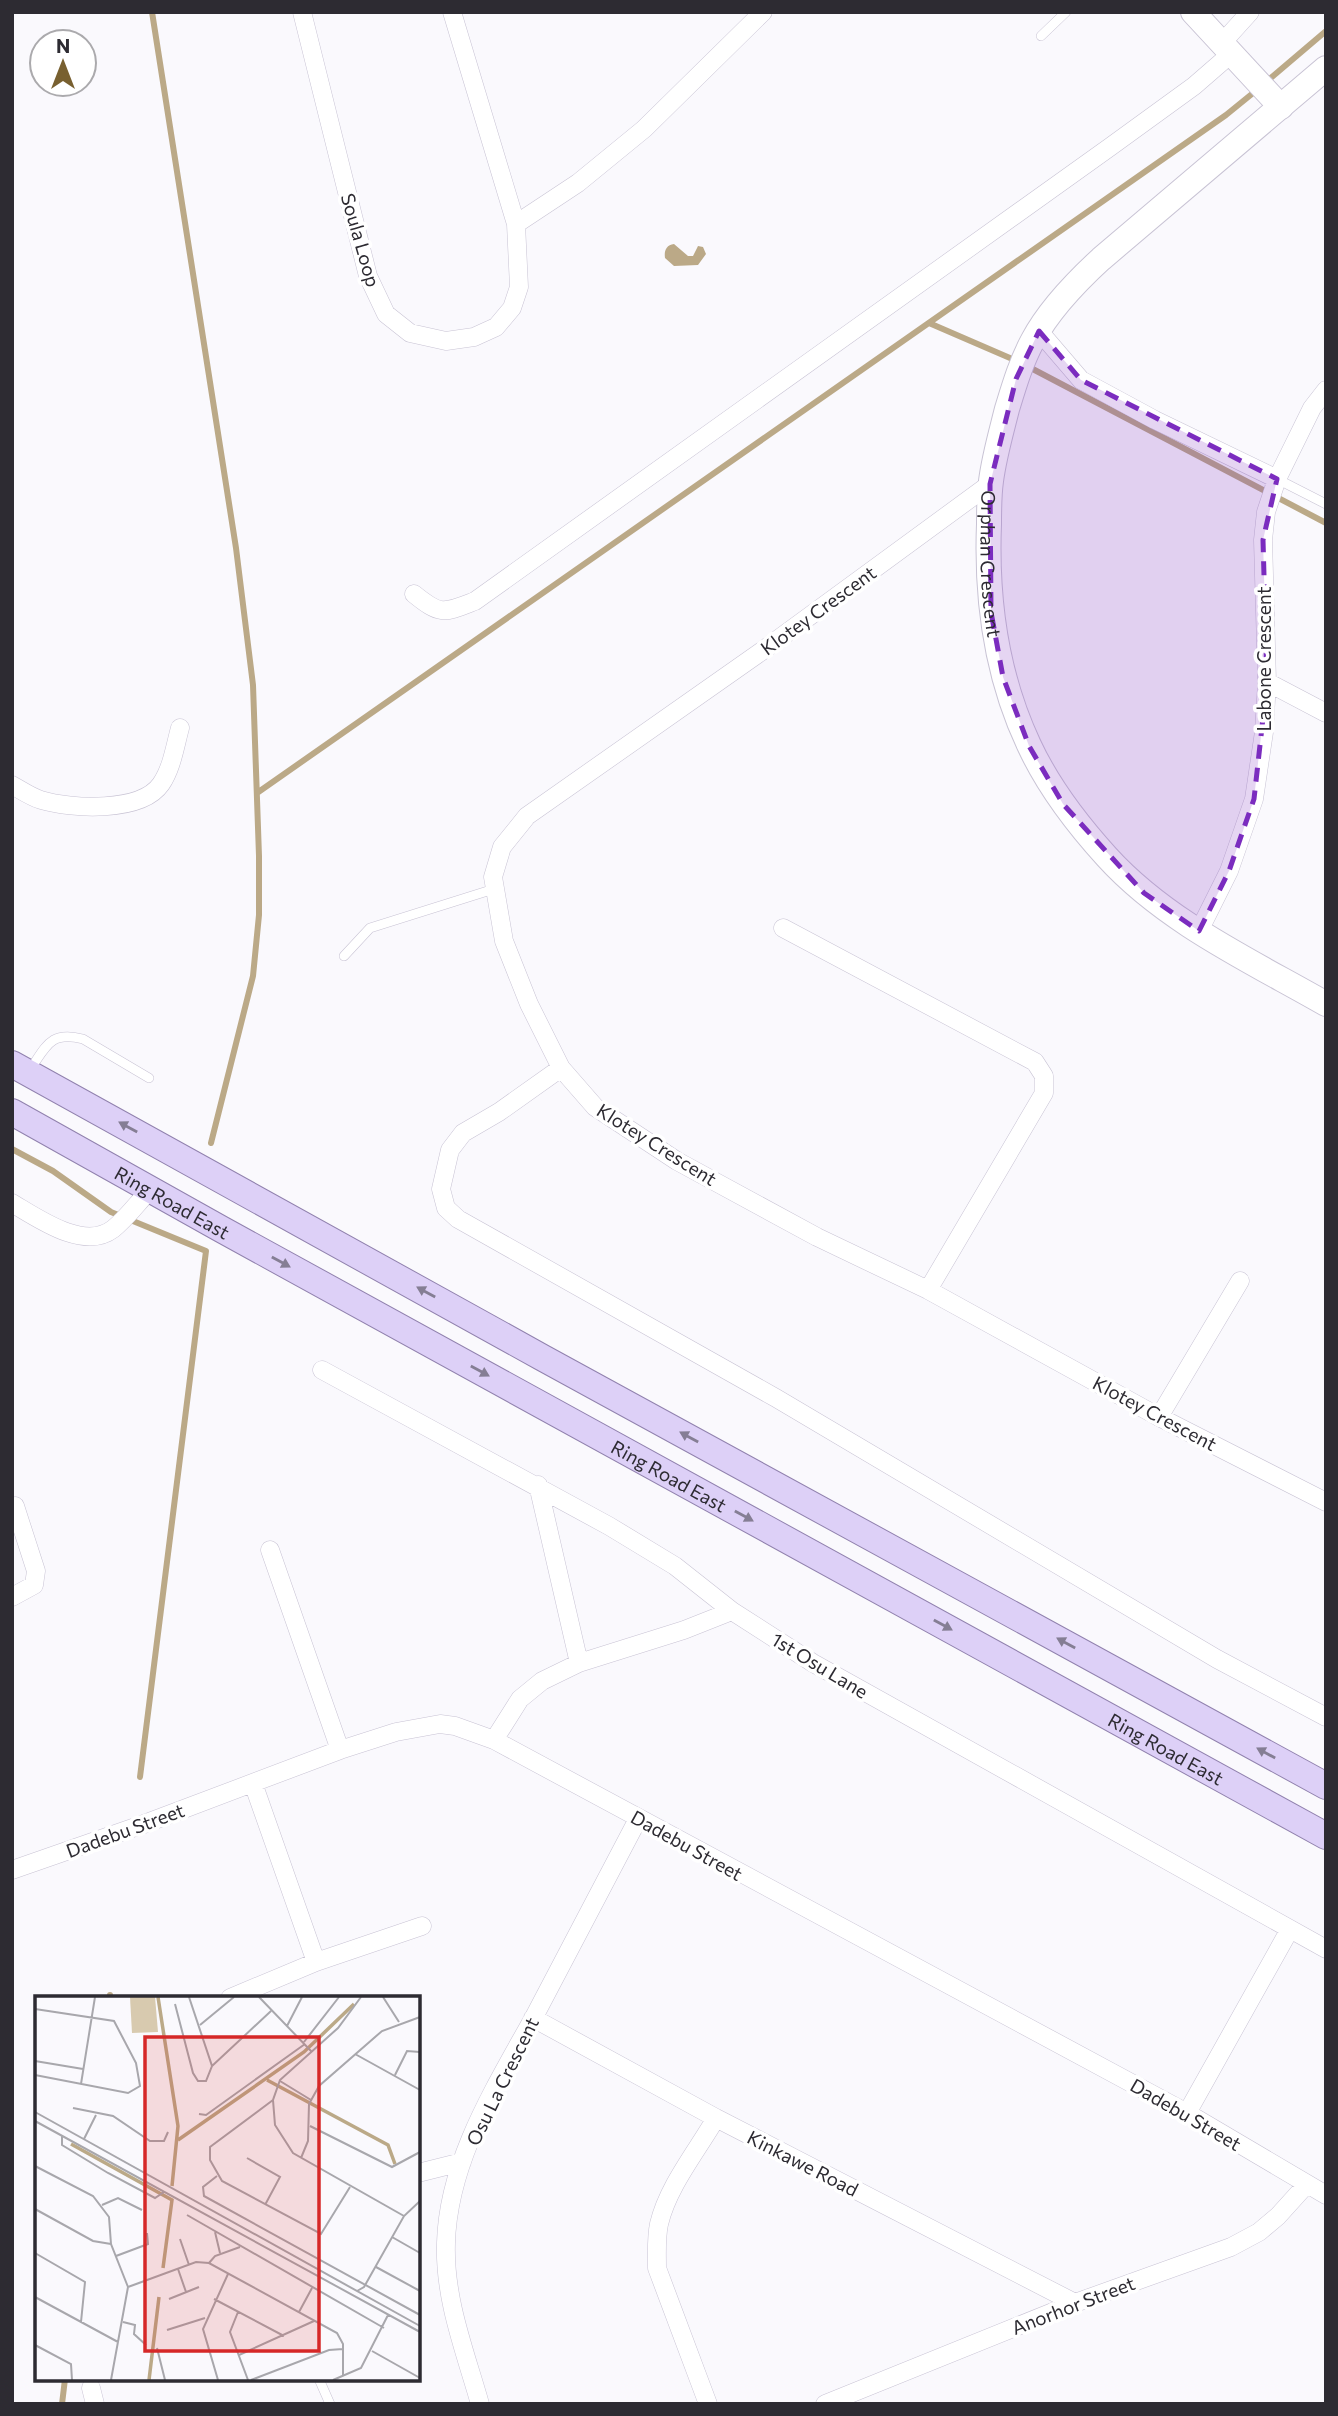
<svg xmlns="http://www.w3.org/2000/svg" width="1338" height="2416" font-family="Commissioner,sans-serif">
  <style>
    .water { fill: #bba987 }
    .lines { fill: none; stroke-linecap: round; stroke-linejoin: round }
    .stream { stroke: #bba987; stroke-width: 6 }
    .lane-casing { stroke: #c8c3d4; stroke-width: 10 }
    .street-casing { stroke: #c8c3d4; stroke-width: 19 }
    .secondary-casing { stroke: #c8c3d4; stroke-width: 26 }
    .primary-casing { stroke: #9182ae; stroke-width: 28 }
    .lane { stroke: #fff; stroke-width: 9 }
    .street { stroke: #fff; stroke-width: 18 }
    .secondary { stroke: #fff; stroke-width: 24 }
    .primary { stroke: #ddd0f7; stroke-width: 26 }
    .oneway { fill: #857e94 }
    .marked { fill: #7b2cbf; fill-opacity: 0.2; stroke: #7b2cbf; stroke-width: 5; stroke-dasharray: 14 9; stroke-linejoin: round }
    .labels { text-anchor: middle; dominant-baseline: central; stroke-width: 7; stroke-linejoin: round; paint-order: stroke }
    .street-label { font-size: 19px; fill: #2d2b32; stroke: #fff }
    .inset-river { fill: none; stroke: #bba987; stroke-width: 3.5 }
    .inset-road { fill: none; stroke: #a8a7ac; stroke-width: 2 }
    .view { fill: #d62828; fill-opacity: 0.15; stroke: #d62828; stroke-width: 3.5 }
    .inset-edge { fill: none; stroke: #2d2b32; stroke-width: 3.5 }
  </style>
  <rect width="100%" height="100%" fill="#faf9fd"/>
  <path class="water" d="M 674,244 L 688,256 L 693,256 L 698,246 L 703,247 L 706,254 L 698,265 L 674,266 L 665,258 C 664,251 666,245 674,244 Z"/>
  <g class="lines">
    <path class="stream" d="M 152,12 L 236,548 L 253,685 L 259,856 L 259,915 L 253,976 L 211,1143
      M 1266,82 L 1326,31
      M 929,323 L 1017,361
      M 1027,366 L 1326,523
      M 257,793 L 1226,115 L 1258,89
      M 12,1149 L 53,1171 L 111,1212 L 206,1251 L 140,1777
      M 110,1998 L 110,1995
      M 62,2404 L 65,2379"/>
    <g class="lane-casing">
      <path id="lane" d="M 1041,36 L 1066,12
        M 1277,479 L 1326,504
        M 344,956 L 370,928 L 494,889
        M 29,1071 C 46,1047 50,1030 83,1039 L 149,1078
        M 319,2379 L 330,2404"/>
    </g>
    <g class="street-casing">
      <path id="street" d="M 302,12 L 368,276 L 386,314 L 410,333 L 446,341 L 474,337 L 496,327 L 512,308 L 519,287 L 516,224 L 452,12
        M 1222,43 L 1250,12
        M 516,224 L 578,183 L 644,129 L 763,12
        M 1039,331 L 1081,380 L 1155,420 L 1277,479
        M 990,484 L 762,651 L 527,816 L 502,847 L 493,877 L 504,941 L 529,1004 L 561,1068 L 595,1107 L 677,1161 L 817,1237 L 928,1290 L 1159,1417 L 1326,1502
        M 414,594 C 441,616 444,613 475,601 L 1110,147 L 1194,86 L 1232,53
        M 1267,682 L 1326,713
        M 12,785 C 21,790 31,797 41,800 C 71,809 141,813 161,784 C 172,768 175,746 180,728
        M 783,928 L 1035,1062 L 1044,1076 L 1044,1093 L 928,1290
        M 1199,931 L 1229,871 L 1254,799 L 1264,732 L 1267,682 L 1263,540 L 1266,512 L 1277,479 L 1312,408 L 1326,390
        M 561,1068 L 499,1112 L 463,1133 L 450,1150 L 441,1189 L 446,1208 L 458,1219 L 776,1398 L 1217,1659 L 1326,1717
        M 12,1203 C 39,1219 84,1251 113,1229 C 127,1218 138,1202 151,1189
        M 322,1370 L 609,1526 L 675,1566 L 732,1611 L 813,1663 L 1326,1949
        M 1159,1417 L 1240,1281
        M 538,1485 L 579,1663
        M 270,1550 L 340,1750
        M 12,1597 L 34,1585 L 36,1571 L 15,1506
        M 494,1740 L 520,1699 L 542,1681 L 579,1663 L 684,1630 L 732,1611
        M 253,1783 L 316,1962
        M 12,1870 L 144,1824 L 340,1750 L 396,1732 L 440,1724 L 455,1726 L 494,1740 L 1187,2113 L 1326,2195
        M 230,1998 L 316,1962 L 422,1926
        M 533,2018 L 716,2118 L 1075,2303
        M 1187,2113 L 1290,1929
        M 418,2173 L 462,2162
        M 91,2388 L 95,2404
        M 480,2404 C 465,2351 444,2299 446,2243 C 448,2161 496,2086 534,2017 C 569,1951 603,1885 638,1819
        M 708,2404 L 657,2268 C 657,2253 656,2238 659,2224 C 668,2186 697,2151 716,2118
        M 825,2404 L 1075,2303 L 1231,2247 L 1259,2232 L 1278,2216 L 1306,2185"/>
    </g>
    <g class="secondary-casing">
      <g id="secondary">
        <path d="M 1193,12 L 1281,107"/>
        <path id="s1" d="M 1326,68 L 1101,259 C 1076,282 1049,310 1033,340 C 1021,362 1014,386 1007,409 C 1001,433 994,457 991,481 C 989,495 989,510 989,524 C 986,600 996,675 1029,745 C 1048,786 1077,824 1107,857 C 1166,922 1251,961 1326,1004"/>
      </g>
    </g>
    <g class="primary-casing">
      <g id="primary">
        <path d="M 12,1064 L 543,1358 L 1326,1786"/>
        <path id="s2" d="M 12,1112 L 221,1229 L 1326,1836"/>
      </g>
    </g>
    <use href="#lane" class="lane"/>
    <use href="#street" class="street"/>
    <use href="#secondary" class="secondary"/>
    <use href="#primary" class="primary"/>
  </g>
  <defs><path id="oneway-solid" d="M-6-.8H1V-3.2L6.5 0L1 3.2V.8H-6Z" transform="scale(1.75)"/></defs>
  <g class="oneway">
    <use href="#oneway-solid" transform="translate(128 1127) rotate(-151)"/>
    <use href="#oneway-solid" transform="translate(281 1262) rotate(29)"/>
    <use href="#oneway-solid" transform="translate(426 1292) rotate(-151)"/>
    <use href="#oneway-solid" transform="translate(480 1371) rotate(29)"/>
    <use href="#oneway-solid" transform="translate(689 1437) rotate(-151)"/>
    <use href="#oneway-solid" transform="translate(744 1516) rotate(29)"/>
    <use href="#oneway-solid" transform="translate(943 1625) rotate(29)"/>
    <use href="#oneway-solid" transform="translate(1066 1643) rotate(-151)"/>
    <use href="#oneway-solid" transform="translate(1266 1753) rotate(-151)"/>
  </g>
  <path class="marked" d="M 1039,331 L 1081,380 L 1277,479 L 1263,540 L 1267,682 L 1254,799 L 1229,871 L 1199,931 L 1144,893 L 1063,804 L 1029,746 L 1003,677 L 991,612 L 990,484 L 1016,379 Z"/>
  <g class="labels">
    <g class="street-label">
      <text transform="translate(361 240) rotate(74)">Soula Loop</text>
      <text stroke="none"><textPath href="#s1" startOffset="632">Orphan Crescent</textPath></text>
      <text transform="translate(818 610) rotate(-36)">Klotey Crescent</text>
      <text transform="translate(1263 659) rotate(-90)">Labone Crescent</text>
      <text transform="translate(657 1144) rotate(32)">Klotey Crescent</text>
      <text stroke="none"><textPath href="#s2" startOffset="184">Ring Road East</textPath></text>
      <text transform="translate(1155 1413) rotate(28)">Klotey Crescent</text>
      <text stroke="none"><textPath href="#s2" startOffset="751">Ring Road East</textPath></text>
      <text transform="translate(820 1665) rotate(31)">1st Osu Lane</text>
      <text stroke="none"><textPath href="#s2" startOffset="1318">Ring Road East</textPath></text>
      <text transform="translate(125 1830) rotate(-20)">Dadebu Street</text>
      <text transform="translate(687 1845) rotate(29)">Dadebu Street</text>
      <text transform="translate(502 2081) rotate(-64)">Osu La Crescent</text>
      <text transform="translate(1186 2114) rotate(30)">Dadebu Street</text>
      <text transform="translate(803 2163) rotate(27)">Kinkawe Road</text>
      <text transform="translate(1073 2305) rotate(-21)">Anorhor Street</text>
    </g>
  </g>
  <g transform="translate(35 1996)">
    <rect width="385" height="385" fill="#faf9fd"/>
    <path d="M 95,1 L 120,1 L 123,36 L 97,37 Z" fill="#d8caaf"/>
    <path class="inset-river" d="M 123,1 L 143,130 L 137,190M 232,84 L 353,149 L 360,168M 143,144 L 269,56 L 319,8M 36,148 L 137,204 L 128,272M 114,384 L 124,301"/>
    <path class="inset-road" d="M 224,1 L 276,55M 326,1 L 303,32 L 245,84 L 238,104 L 240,129 L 258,157 L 369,220M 348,1 L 364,26M 140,8 L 158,77 L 163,85 L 171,85 L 177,70 L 154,1M 0,13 L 79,25 L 101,67 L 105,90 L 93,97 L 0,79M 165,29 L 199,1M 252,30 L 267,1M 269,46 L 304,1M 320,58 L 385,94M 0,65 L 48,73M 177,70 L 236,15M 360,79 L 372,55 L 385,56M 245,85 L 276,104M 46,88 L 60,1M 238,104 L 175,151 L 175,164 L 187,185 L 286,238 L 315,191M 38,112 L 78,120 L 115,145 L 129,145 L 133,136M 0,116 L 385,330M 164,118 L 171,119 L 270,48M 0,125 L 385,336M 275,130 L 357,171 L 385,156M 27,140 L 27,149 L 73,177 L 120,202 L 129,196M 49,143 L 61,119M 212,162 L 245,181 L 230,209M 266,162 L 273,145 L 274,108 L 284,90 L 347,35 L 385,21M 0,170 L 58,200 L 74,221 L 76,248 L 93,291 L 76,384M 182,180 L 168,191 L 169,200 L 385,319M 67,209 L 83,202 L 107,214M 0,213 L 58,245 L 76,248M 152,219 L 349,332M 180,236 L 185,257M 357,241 L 385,257M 145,243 L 154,269M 0,257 L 50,286 L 46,326M 81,260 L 113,248 L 112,237M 174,267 L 180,260 L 205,251M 341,271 L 385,295M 143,273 L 151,296M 93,291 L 161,266 L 174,267 L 302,337 L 308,348 L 308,380M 322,295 L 329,291 L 369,220 L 385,205M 0,301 L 83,346M 134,303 L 164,291M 179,303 L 249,340M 203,316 L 195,336 L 213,384M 264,316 L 277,292M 88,326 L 100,329 L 99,338 L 111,349M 132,334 L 170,322M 0,349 L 36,368 L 37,384M 122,352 L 130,384M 337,355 L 385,382M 204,359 L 279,325M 183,384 L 168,333 L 193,278M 216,384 L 294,354 L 308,353M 298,384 L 326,372 L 353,319"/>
    <path class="view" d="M 110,41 L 284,41 L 284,355 L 110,355 Z"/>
    <rect width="385" height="385" class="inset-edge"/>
  </g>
  <rect width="1338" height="2416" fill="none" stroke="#2d2b32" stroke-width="28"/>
  <g transform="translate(63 63)"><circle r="33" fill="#ffffff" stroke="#abaaad" stroke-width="2"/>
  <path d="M0-5L12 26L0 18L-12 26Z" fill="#786030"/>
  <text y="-10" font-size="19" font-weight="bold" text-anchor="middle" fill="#2d2b32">N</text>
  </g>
</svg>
